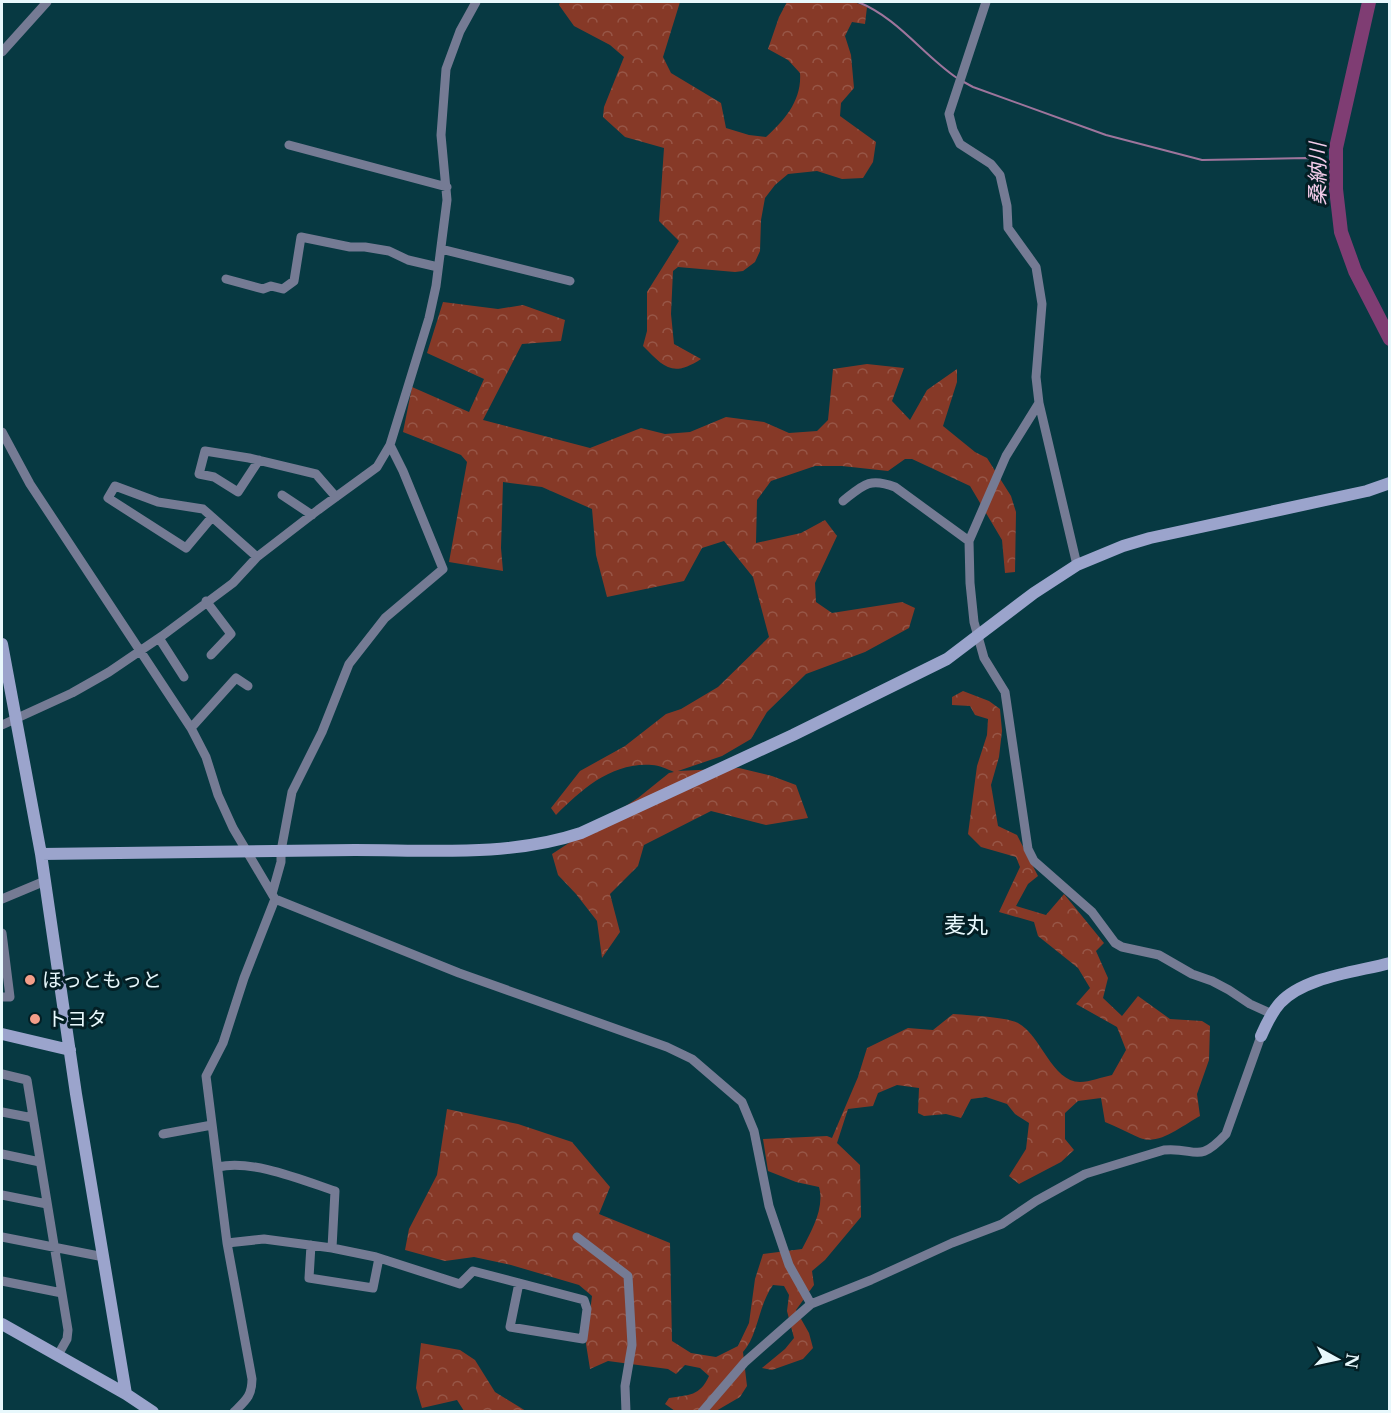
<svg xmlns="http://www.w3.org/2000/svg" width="1391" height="1413" font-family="'Libre Baskerville','Noto Sans JP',serif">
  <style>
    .forest { fill: url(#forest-crowns) }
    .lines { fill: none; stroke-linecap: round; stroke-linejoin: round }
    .stream { stroke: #9e759c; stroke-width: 2 }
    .river { stroke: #7f3d73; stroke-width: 14 }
    .street { stroke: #757b94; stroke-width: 9 }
    .secondary { stroke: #9ba4cc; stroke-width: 12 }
    .poi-dot { fill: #f49e89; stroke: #031e24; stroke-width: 2 }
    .labels { text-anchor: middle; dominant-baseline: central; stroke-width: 6; stroke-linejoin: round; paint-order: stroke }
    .poi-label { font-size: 20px; fill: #e8f8fc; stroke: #031e24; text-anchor: start }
    .water-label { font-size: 21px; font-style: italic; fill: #f4cdeb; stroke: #031e24 }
    .quarter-label { font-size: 22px; fill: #e8f8fc; stroke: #031e24 }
  </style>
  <defs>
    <pattern id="forest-crowns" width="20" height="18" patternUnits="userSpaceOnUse" patternTransform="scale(1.5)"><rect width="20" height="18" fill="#863927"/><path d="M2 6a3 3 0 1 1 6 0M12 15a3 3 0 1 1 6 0" fill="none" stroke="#975647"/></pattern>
  </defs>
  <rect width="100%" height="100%" fill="#073942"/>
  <path class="forest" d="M 560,2 L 680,2 L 663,57 L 671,73 L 721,103 L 726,128 L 749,135 L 766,137 C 785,120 802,100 800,73 L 788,60 L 768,49 L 779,17 L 787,2 L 854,2 L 867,7 L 865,24 L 852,22 L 845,36 L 851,55 L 854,88 L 841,103 L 840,116 L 876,142 L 873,162 L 863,178 L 842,179 L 817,171 L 788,174 L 775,185 L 765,198 L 761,220 L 760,251 L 755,262 L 743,271 L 735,272 L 678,267 L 673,271 L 671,314 L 674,344 L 701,359 C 672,378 664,367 643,346 L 647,331 L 647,292 L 679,241 L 659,221 L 664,148 L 625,137 L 603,117 L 604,107 L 624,57 L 610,45 L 574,26 L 559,5 Z
    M 443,302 L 498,309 L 523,305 L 565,320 L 561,341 L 522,344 L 483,420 L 590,448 L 641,428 L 665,434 L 690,432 L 726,417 L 764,422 L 789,433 L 817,431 L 828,420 L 833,369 L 867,364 L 904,368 L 892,401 L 910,420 L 927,390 L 957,369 L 957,382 L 943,426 L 975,452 L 987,458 L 1011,496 L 1016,512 L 1015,572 L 1005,573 L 1002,540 L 970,486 L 912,459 L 905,459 L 888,471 L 842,466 L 815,466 L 771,481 L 757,500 L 756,543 L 801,533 L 825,520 L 837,536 L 815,583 L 816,602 L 832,613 L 902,602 L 915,608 L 909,628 L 865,652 L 806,674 L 767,712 L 751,739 L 722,756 L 678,771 L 739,768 L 772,776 L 796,785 L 808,818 L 766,825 L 711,811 L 644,845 L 638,866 L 610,894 L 620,932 L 602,958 L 597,921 L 576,894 L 558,875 L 552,854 L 638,798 L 669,773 L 674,772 C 667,769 659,765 652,765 C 612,762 582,789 556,815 L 551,808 L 580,771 L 625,746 L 666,714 L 681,709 L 718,687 L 769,637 L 753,577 L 724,541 L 702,548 L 684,581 L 607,597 L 596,555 L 592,509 L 542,487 L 503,482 L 501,548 L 503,571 L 449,562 L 467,462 L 461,455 L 403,432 L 412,387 L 469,412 L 484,379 L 427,353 Z
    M 963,691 L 989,701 L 1000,709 L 1002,731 L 999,757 L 991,785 L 998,826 L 1017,835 L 1038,876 L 1028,884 L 1016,906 L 1046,915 L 1064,894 L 1104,943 L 1096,951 L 1108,978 L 1103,998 L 1122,1016 L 1138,996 L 1170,1019 L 1202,1021 L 1210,1026 L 1209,1060 L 1197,1094 L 1200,1116 C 1183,1125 1159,1146 1140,1138 C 1128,1133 1118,1127 1105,1122 L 1101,1098 L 1078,1101 L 1065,1113 L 1065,1139 L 1074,1150 L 1061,1162 L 1019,1184 L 1009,1176 L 1026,1149 L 1029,1123 L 1015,1114 L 1007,1104 L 986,1097 L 971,1099 L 961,1118 L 946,1114 L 924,1116 L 918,1113 L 919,1088 L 897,1085 L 878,1093 L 873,1106 L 848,1109 L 837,1143 L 860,1165 L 861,1217 L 825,1260 L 812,1271 L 814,1285 L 796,1310 L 809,1333 L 813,1348 L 803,1359 L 772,1370 L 762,1368 L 785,1349 L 794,1338 L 787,1311 L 789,1295 L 784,1286 L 773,1285 C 758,1306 758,1336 743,1352 L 747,1386 L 740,1397 L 716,1411 L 675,1411 L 665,1404 L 669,1398 C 689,1395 700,1396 709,1376 L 700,1368 L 685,1365 L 676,1374 L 668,1369 L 608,1361 L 590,1369 L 586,1344 L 592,1296 L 579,1285 L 511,1265 L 474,1257 L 445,1261 L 405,1250 L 409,1229 L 437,1175 L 447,1109 L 518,1124 L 572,1142 L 610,1187 L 599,1214 L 670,1243 L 672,1341 L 691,1353 L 716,1357 L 738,1346 L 749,1323 L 755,1279 L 763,1254 L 802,1249 C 811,1232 825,1208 819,1187 L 796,1182 L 768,1171 L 763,1139 L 827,1136 L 832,1138 L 858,1077 L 867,1048 L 908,1028 L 933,1030 L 953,1014 C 967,1015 1007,1017 1018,1023 C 1041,1035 1052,1082 1080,1082 C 1090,1082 1102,1077 1112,1075 L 1126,1050 L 1117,1027 L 1076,1004 L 1090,988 L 1078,968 L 1038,936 L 1034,922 L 999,912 L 1020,867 L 1016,857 L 981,847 L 968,834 L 977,766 L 987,735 L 988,719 L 975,715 L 970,706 L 952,705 L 952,697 Z
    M 421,1343 L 460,1350 L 475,1360 L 495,1392 L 526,1411 L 464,1411 L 457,1400 L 422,1408 L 416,1388 Z"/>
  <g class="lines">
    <path class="stream" d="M 858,2 C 898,18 922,54 957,78
      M 962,81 L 973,87 L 1106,135 L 1202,160 L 1306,158 L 1336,162"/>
    <path class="river" d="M 1369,2 L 1336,148 L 1336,189 L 1341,232 L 1355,271 L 1390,339"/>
    <path class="street" d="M 986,2 L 949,114 L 953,130 L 960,144 L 991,164 L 1000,175 L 1007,206 L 1008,228 L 1036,267 L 1042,304 L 1036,377 L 1039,403 L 1077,565
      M 2,52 L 47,2
      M 289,145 L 447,187
      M 441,249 L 570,281
      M 226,279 L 263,289 L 271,286 L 283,289 L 294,281 L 301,237 L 350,247 L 365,247 L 389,251 L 408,260 L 438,267
      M 1039,403 L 1006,456 L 969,541 L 970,583 L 974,622 L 984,658 L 1005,692 L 1028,849 L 1034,861 L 1092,912 L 1115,943 L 1122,947 L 1159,955 L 1192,974 L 1212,981 L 1229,990 L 1250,1004 L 1272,1014
      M 2,432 L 30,484 L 191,728 L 206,757 L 218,795 L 233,828 L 275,899 L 459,973 L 667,1047 L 692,1059 L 742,1102 L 754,1131 L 769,1206 L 789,1265 L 811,1304
      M 259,460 L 238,492 L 214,477 L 199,474 L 205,451 L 249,458 L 316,474 L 336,497
      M 282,495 L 312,515
      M 843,501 C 863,485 869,477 895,487 L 969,541
      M 212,517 L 186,548 L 108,498 L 115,486 L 158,502 L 203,509 L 257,557
      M 206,601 L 231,634 L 211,655
      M 159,638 L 184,677
      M 2,725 L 72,693 L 109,672 L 162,636 L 233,583 L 257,557 L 318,510 L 377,467 L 390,445 L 429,318 L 436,286 L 447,200 L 441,135 L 446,69 L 460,31 L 476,2
      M 191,728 L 236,678 L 248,686
      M 272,894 L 281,862 L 281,851 L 292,792 L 322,732 L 349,664 L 385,618 L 443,569 L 403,471 L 390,445
      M 2,899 L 45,881
      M 2,933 L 10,997 L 2,997
      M 2,1074 L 27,1080 L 68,1330 L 67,1339 L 58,1355
      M 2,1112 L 33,1118
      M 163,1134 L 212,1125
      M 2,1154 L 40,1162
      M 218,1167 C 252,1159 302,1180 335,1191 L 332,1248
      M 2,1195 L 47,1204
      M 2,1237 L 104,1257
      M 577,1237 L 628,1276 L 632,1345 L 625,1386 L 626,1412
      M 227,1243 L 264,1239 L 332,1248 L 376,1257 L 460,1284 L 473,1271 L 584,1300 L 587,1309 L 583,1339 L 510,1327 L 519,1283
      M 311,1245 L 309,1278 L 373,1288 L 379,1258
      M 2,1281 L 62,1293
      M 234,1412 C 246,1400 252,1396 252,1379 L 227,1243 L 206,1076 L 223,1043 L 244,978 L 275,899
      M 702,1412 L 745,1362 L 811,1304 L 871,1280 L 952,1243 L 1002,1224 L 1036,1201 L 1085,1174 L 1164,1150 C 1197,1147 1197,1165 1226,1134 L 1261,1036"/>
    <path class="secondary" d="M 2,644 L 41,854 L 76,1094 L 126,1394
      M 41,854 C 146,852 251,851 355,850 C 431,850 509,857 581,833 L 793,735 L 947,659 L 1034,593 L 1077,565 L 1123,546 L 1150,538 L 1367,491 L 1390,483
      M 2,1034 L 70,1050
      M 1261,1036 C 1266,1025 1271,1013 1280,1003 C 1304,977 1356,972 1390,963
      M 2,1324 L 126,1394 L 153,1412"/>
  </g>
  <g class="poi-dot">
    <circle cx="30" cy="980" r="6"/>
    <circle cx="35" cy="1019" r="6"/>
  </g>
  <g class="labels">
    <g class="poi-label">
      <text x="42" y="980">ほっともっと</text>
      <text x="47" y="1019">トヨタ</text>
    </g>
    <g class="water-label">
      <text transform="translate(1318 174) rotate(-90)">桑納川</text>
    </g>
    <g class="quarter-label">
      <text x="966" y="925">麦丸</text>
    </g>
  </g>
  <rect width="1391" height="1413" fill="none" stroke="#e8f8fc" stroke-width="6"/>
  <g transform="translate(1337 1359) rotate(98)" stroke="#031e24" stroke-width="4.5" paint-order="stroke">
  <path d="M0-4.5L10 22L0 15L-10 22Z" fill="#e8f8fc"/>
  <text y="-9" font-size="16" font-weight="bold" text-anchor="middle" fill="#e8f8fc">N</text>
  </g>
</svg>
